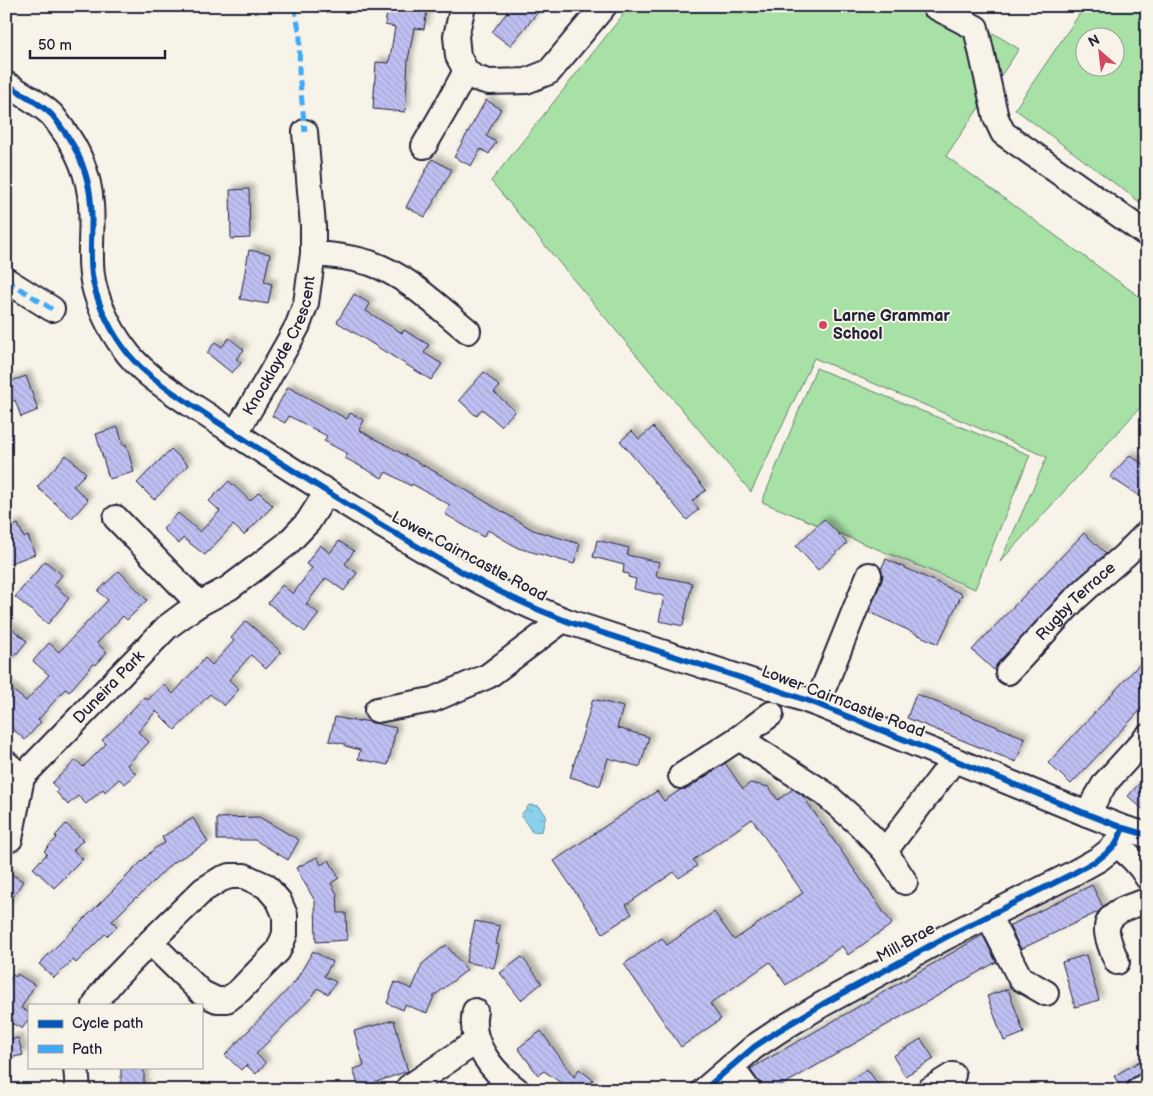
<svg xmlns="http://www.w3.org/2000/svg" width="1153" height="1096" font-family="'Balsamiq Sans',sans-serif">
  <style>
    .green { fill: #a8e1a5; stroke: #658270; fill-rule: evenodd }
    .water { fill: url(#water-ripples); stroke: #608ba5 }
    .building { fill: url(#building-back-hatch); stroke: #22223b; filter: url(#shadow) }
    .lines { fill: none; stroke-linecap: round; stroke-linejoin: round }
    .minor-casing { stroke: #22223b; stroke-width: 28 }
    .minor { stroke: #f7f3e8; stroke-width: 24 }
    .quiet { stroke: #3fa9f5; stroke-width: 5; stroke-dasharray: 10 5; stroke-linecap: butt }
    .cycleway-casing { stroke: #f7f3e8; stroke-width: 9 }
    .cycleway { stroke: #0057b8; stroke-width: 6 }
    .poi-dot { fill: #d1495b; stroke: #f7f3e8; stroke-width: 2 }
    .labels { text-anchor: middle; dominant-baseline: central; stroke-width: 4; stroke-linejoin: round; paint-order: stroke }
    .poi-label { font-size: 16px; font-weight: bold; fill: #22223b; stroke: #f7f3e8; text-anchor: start }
    .street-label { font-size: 16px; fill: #22223b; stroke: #f7f3e8 }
  </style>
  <defs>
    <pattern id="water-ripples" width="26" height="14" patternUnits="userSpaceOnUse" patternTransform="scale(1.25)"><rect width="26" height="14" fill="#8ad1eb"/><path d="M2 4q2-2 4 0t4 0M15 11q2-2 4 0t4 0" fill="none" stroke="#77b3ca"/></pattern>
    <pattern id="building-back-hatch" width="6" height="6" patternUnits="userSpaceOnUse" patternTransform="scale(1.25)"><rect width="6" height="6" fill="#bfc0f2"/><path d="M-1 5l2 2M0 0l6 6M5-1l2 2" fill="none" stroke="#a4a5d0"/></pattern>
    <filter id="shadow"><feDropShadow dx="4.5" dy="-4.5" stdDeviation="2.5" flood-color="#0004"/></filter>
  </defs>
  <rect width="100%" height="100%" fill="#f7f3e8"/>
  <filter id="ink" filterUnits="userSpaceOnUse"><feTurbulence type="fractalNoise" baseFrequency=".02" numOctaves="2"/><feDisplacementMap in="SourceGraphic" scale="10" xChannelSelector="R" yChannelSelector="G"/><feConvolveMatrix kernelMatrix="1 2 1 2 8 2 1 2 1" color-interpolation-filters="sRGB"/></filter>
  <g filter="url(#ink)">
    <path class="green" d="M 630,6 L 949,6 L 1019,49 L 946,156 L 1147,302 L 1147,400 L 1000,562 L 1047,457 L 814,358 L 751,492 L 491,181 Z
      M 1085,6 L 1147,6 L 1147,195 L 1141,203 L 1015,109 ZM 1086,38 L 1116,38 L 1116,68 L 1086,68 Z
      M 816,368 L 1030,455 L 975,589 L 762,502 Z"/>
    <path class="water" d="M 529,805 L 539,806 L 546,815 L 542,831 L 532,832 L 521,815 Z"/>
    <path class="building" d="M 388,6 L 406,6 L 427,10 L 424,29 L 414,28 L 408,60 L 405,112 L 373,109 L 376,62 L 389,63 L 395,27 L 385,25 Z
      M 512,6 L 530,6 L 538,12 L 510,46 L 492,32 Z
      M 486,100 L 501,109 L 486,136 L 496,142 L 489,154 L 481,149 L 471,166 L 454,157 Z
      M 432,159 L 452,170 L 425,217 L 406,207 Z
      M 249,189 L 250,238 L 231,239 L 230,190 Z
      M 249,250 L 270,254 L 264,282 L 272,284 L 268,304 L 240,299 Z
      M 354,294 L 370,304 L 366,311 L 402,333 L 404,330 L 429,345 L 424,353 L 442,364 L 431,380 L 337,322 Z
      M 229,338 L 244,350 L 236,359 L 241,363 L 232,373 L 207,353 L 215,342 L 222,347 Z
      M 484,372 L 500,387 L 494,392 L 515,411 L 501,426 L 482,409 L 476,416 L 459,400 Z
      M 26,376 L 38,410 L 21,417 L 15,400 L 6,403 L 6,383 Z
      M 288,387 L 347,419 L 350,413 L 364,420 L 359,430 L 439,474 L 533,530 L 580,544 L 574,564 L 518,548 L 488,530 L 483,537 L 445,514 L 450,505 L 412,484 L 411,486 L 386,472 L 382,478 L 345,458 L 348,454 L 324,441 L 327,436 L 289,416 L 285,423 L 272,416 Z
      M 118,427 L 123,445 L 126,444 L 134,472 L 109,479 L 96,434 Z
      M 653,427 L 706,490 L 692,501 L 699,509 L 687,520 L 620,441 L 632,431 L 639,439 Z
      M 171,449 L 188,465 L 154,500 L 137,483 Z
      M 66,455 L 86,473 L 73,486 L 88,500 L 72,518 L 37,487 Z
      M 1130,455 L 1147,467 L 1147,501 L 1110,477 Z
      M 229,481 L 250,501 L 259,492 L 273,506 L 244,535 L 233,525 L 205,555 L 183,538 L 179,544 L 163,529 L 178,513 L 200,532 L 220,511 L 209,501 Z
      M 824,519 L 847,543 L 818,570 L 796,546 Z
      M 18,524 L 24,538 L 28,536 L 35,554 L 6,565 L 6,529 Z
      M 1084,533 L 1106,554 L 1064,591 L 998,663 L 995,671 L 972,650 Z
      M 597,540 L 629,548 L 627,555 L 659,562 L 656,576 L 692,583 L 683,626 L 659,621 L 664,596 L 634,589 L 636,579 L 628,577 L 629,574 L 623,573 L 624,565 L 593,557 Z
      M 339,541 L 354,551 L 345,564 L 357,573 L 344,591 L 326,578 L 306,604 L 319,614 L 305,632 L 268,603 L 282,585 L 293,594 L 312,568 L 306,564 L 320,545 L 330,553 Z
      M 886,559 L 962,594 L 938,644 L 869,612 L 882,580 L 883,574 L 881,569 Z
      M 45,561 L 62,575 L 54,585 L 69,598 L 48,624 L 15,597 Z
      M 119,571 L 147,600 L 127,620 L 123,616 L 97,643 L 107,652 L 96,665 L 94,663 L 69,692 L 65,689 L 38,720 L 41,722 L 25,740 L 6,723 L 6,685 L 26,701 L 49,675 L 33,661 L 49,643 L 59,652 L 108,600 L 98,591 Z
      M 246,621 L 281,652 L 266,669 L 251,655 L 229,680 L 239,689 L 224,706 L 210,694 L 175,730 L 156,711 L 138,732 L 149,742 L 127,765 L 136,774 L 125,784 L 119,779 L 105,792 L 103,789 L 86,804 L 78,796 L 68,805 L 56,792 L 58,790 L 52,783 L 76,760 L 83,767 L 106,744 L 102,740 L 118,725 L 144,697 L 148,700 L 163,684 L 173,694 L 205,658 L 212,665 L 234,641 L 231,638 Z
      M 6,624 L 27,641 L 6,667 Z
      M 1147,656 L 1147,703 L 1071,784 L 1048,763 Z
      M 916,694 L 1025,738 L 1016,762 L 907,718 Z
      M 593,699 L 623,707 L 617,728 L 649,737 L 640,767 L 608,758 L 600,786 L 570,777 Z
      M 335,717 L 359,722 L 360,720 L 396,728 L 388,765 L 358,759 L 360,750 L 345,746 L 345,744 L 329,741 Z
      M 725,763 L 743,789 L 750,783 L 769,787 L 778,800 L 793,789 L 802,795 L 892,924 L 848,955 L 842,946 L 786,985 L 770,962 L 710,1004 L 721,1019 L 681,1047 L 624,964 L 662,938 L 667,945 L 714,912 L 734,940 L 803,893 L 752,819 L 693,860 L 697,866 L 679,878 L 674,872 L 626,905 L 632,914 L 603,933 L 554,861 L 657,791 L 664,801 L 680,790 L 689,788 Z
      M 1147,775 L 1147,813 L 1128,796 Z
      M 259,817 L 299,840 L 288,860 L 255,840 L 217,840 L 217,818 Z
      M 193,818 L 208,842 L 171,864 L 137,898 L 136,897 L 112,921 L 117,926 L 107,936 L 105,934 L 76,963 L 73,960 L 54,978 L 39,964 L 155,848 L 165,843 L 162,837 Z
      M 66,824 L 83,840 L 73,850 L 83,859 L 54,888 L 33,868 L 47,854 L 44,851 L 57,838 L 55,836 Z
      M 317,857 L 321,865 L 329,860 L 339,878 L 331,883 L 337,894 L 338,913 L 346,913 L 347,940 L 316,942 L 315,901 L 296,868 Z
      M 6,871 L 23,881 L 6,909 Z
      M 1092,885 L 1103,907 L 1100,911 L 1021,949 L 1009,926 Z
      M 475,921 L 500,926 L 496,944 L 499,945 L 494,968 L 466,962 Z
      M 983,935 L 996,962 L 774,1090 L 762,1090 L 759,1082 L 750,1069 Z
      M 446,945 L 467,970 L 434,996 L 427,1013 L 405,1005 L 403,1010 L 387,1003 L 395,982 L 412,989 L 422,964 Z
      M 313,951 L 332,962 L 324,976 L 336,982 L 328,994 L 317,988 L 313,996 L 256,1054 L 266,1063 L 256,1074 L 246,1065 L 241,1070 L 225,1055 L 295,982 Z
      M 1086,955 L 1099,1000 L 1075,1007 L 1062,962 Z
      M 522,957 L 542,983 L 521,1000 L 500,973 Z
      M 17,974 L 35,985 L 21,1008 L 29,1013 L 29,1018 L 22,1029 L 12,1023 L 6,1033 L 6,986 L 13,975 L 16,977 Z
      M 1008,989 L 1024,1033 L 1004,1041 L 987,996 Z
      M 394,1020 L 401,1046 L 400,1046 L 408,1071 L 359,1088 L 353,1069 L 364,1066 L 354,1031 Z
      M 541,1031 L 574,1077 L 579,1069 L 593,1080 L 586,1090 L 565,1090 L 567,1087 L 544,1071 L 538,1075 L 518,1048 Z
      M 18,1038 L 23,1055 L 6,1059 L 6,1041 Z
      M 921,1039 L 934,1059 L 905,1076 L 893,1056 Z
      M 1147,1057 L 1147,1071 L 1140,1073 L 1132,1078 L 1127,1083 L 1125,1090 L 1122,1090 L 1114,1076 Z
      M 121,1067 L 144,1067 L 144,1088 L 121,1088 Z
      M 867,1069 L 882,1090 L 836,1090 Z"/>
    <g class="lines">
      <g class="minor-casing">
        <g id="minor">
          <path d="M 463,6 L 456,36 L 458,56 L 466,71 L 475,78 L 489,82 L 526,81 L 549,72 L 604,6"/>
          <path d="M 934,6 L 976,28 L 996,118 L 1003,133 L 1145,233 L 1147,233"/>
          <path d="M 6,84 C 21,93 38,102 51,114 C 55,118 58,123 61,127 C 78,149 89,176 91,204 C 93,228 89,252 92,275 C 95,299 109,328 123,347 C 141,373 168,389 193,406 C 213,419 233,432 253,445 C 300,475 347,505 395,533 C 451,567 508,599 569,622 L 766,686 L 817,704 L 1087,814 L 1123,828 L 1147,835"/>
          <path d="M 424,146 L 447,106 L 466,71"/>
          <path d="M 313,254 C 332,255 351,257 370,263 C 408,276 438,307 468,331"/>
          <path d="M 6,280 L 52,309"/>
          <path id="s1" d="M 235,434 L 266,382 L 291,338 L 298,325 L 306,303 L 313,254 L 313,226 L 305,132"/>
          <path d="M 116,518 L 199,604"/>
          <path id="s2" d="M 1008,672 L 1074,600 L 1087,588 L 1124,556 L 1147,533"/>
          <path d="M 817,704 L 869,575"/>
          <path d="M 377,710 L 432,700 L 488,676 L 563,620"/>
          <path d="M 739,738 L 824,793 L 859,824 L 885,851 L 905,882"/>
          <path d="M 6,763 L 22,777"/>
          <path d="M 681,776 L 739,738 L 771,714"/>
          <path d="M 1087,814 L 1105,783 L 1147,737"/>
          <path id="s3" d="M 10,839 L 22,777 L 167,627 L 186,613 L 199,604 L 229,588 L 261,564 L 287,544 L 308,522 L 327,492"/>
          <path d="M 1116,844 C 1128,854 1139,863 1147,877"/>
          <path d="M 885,851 L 954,760"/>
          <path d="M 988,915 L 1020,978 L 1046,993"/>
          <path d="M 1117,962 C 1113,953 1108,942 1107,932 C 1105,911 1132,906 1147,901"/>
          <path d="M 95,1005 L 100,996 L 114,979 L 150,942 L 203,890 L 221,879 L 230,876 L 244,876 L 266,886 L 279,901 L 285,915 L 285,934 L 278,951 L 240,990 L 227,1000 L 217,1000 L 202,993 L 150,942"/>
          <path d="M 475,1011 C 468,1043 493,1072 517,1090"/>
          <path d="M 76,1067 L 78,1090"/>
          <path d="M 731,1067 L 748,1090"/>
          <path d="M 409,1087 L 477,1041"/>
          <path d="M 704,1090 L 754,1047 L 778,1031 L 823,1004 L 946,937 L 1072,874 L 1099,859 L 1108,852 L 1116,844 L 1123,828"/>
          <path d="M 929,1090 L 953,1075"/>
          <path d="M 1139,1090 L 1147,1085"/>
        </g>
      </g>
      <use href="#minor" class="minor"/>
      <path class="quiet" d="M 294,6 L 300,34 L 299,72 L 305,132
        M 6,280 L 52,309"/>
      <g class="cycleway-casing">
        <path id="cycleway" d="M 6,84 C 21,93 38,102 51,114 C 55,118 58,123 61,127 C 78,149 89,176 91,204 C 93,228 89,252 92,275 C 95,299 109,328 123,347 C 141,373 168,389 193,406 C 213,419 233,432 253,445 C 300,475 347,505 395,533 C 451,567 508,599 569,622 L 766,686 L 817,704 L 1087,814 L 1123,828 L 1147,835
          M 704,1090 L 754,1047 L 778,1031 L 823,1004 L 946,937 L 1072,874 L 1099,859 L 1108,852 L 1116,844 L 1123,828"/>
      </g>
      <use href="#cycleway" class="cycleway"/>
    </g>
  </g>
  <circle class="poi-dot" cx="823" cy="325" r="5"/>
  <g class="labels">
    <g class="poi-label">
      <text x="833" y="316">Larne Grammar<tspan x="833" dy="18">School</tspan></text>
    </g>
    <g class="street-label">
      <text stroke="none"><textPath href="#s1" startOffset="100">Knocklayde Crescent</textPath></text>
      <text transform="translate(469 557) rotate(28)">Lower Cairncastle Road</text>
      <text stroke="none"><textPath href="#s2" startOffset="98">Rugby Terrace</textPath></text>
      <text stroke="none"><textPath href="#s3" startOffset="188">Duneira Park</textPath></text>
      <text transform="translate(843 702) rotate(21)">Lower Cairncastle Road</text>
      <text transform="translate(906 943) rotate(-29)">Mill Brae</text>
    </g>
  </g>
  <rect width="1153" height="1096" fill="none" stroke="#f7f3e8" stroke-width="25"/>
  <rect x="12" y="12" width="1128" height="1071" fill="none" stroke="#22223b" stroke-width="2" filter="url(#ink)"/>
  <rect x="28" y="1004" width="175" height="65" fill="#f7f3e8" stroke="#a29fa3"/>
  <rect x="38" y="1020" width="25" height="8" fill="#0057b8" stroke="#a29fa3"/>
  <text x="72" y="1028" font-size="15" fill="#22223b">Cycle path</text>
  <rect x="38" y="1045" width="25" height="8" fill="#3fa9f5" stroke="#a29fa3"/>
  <text x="72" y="1054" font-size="15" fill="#22223b">Path</text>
  <g transform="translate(1100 52) rotate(332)"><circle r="24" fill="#f7f3e8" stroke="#a29fa3"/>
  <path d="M0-4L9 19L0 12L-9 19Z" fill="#d1495b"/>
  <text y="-8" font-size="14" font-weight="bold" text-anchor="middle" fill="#22223b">N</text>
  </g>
  <path d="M30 50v8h135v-8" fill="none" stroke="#22223b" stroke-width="2.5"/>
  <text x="38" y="50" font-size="15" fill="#22223b" stroke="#f7f3e8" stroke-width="4" paint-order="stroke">50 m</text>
</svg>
